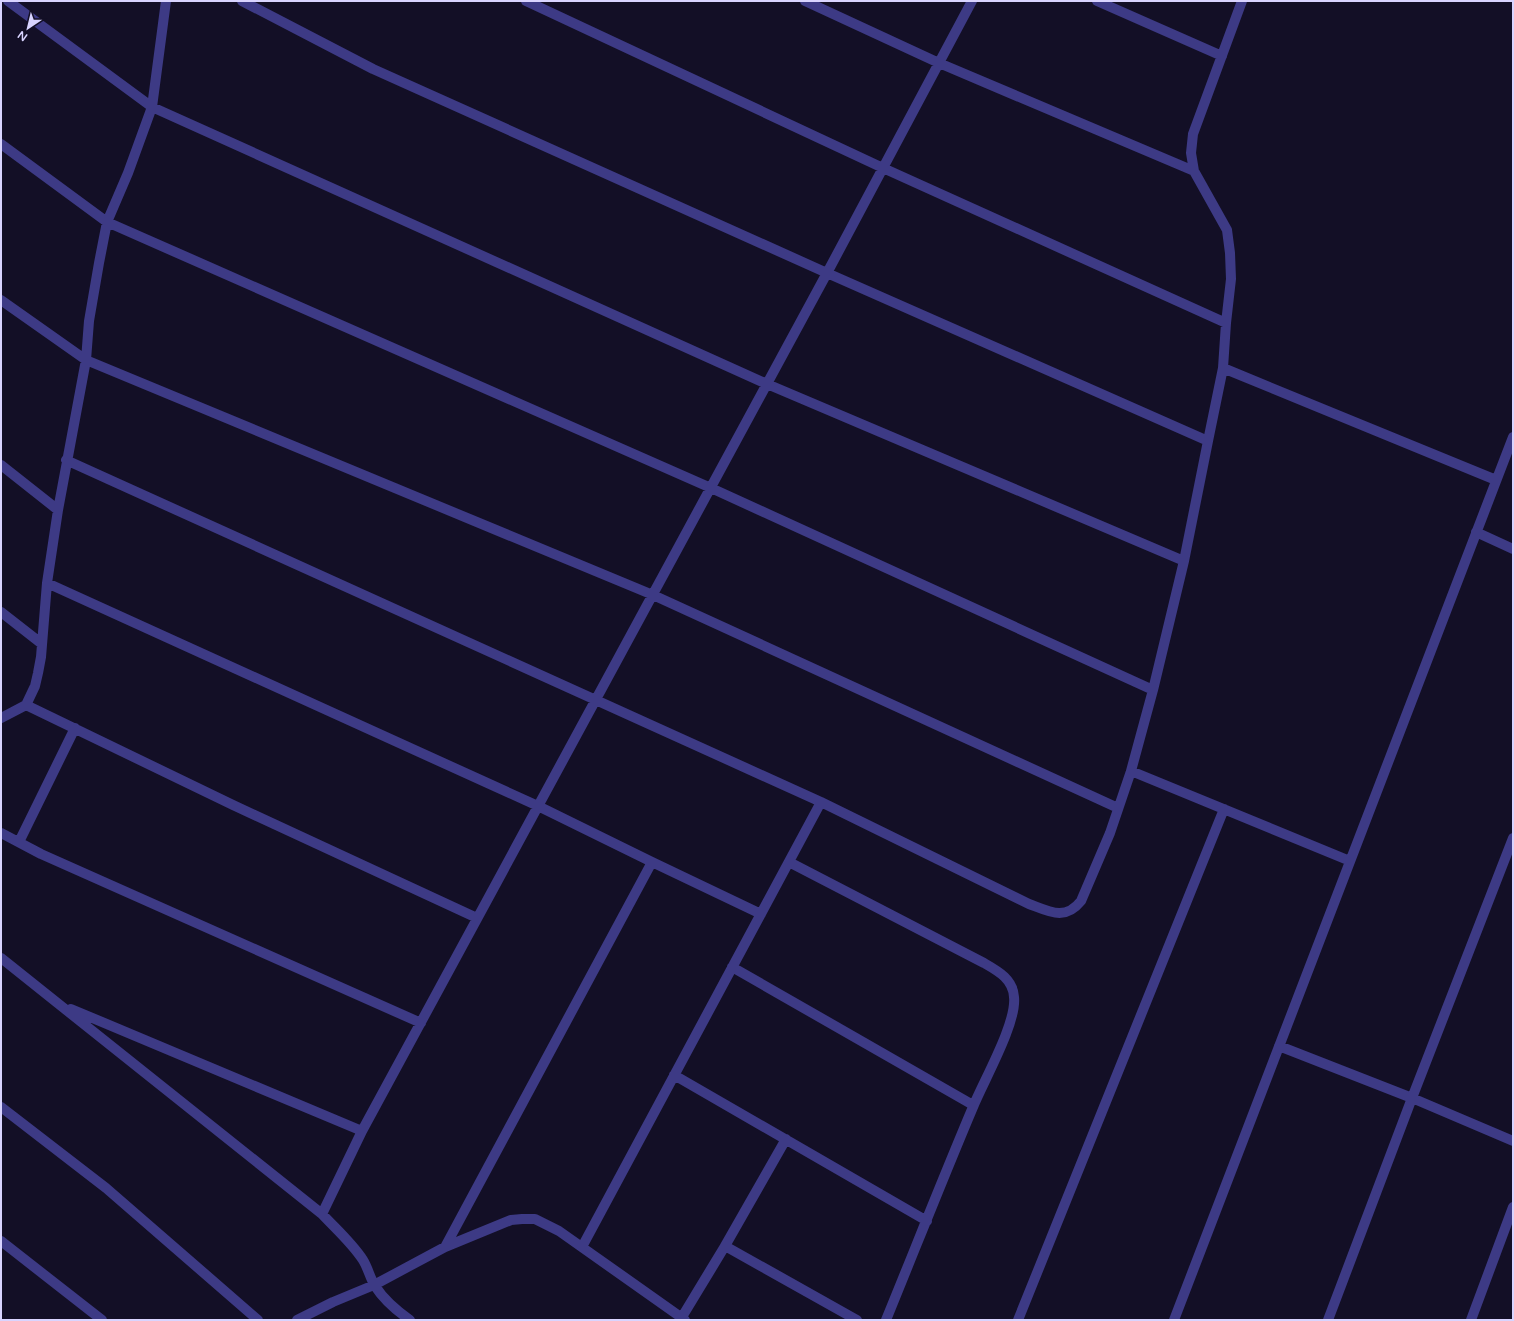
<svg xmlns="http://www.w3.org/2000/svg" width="1514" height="1321" font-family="'Varela Round',sans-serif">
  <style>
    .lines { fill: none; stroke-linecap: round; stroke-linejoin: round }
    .minor { stroke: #3d3a85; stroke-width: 10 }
  </style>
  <rect width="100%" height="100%" fill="#130f26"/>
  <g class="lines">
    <path class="minor" d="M 8,1 L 152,107 L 767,384 L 1184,561
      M 242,1 L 373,69 L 827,273 L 1208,441
      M 805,1 L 939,63 L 1194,171
      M 1097,1 L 1222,56
      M 1,144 L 107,222 L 711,488 L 1153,690
      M 1,300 L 86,360 L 653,595 L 1118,808
      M 1226,323 L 1231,279 L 1230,253 L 1227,230 L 1194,171 L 1191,153 L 1193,134 L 1242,1
      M 1223,368 L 1496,480
      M 66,460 L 821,802 L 1029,904 C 1050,912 1065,921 1081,901 L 1110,833 L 1131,771 L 1153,690 L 1184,561 L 1208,441 L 1223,368 L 1226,323 L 883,168 L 526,1
      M 1,465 L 58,510
      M 1476,532 L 1513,549
      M 47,583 L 538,806 L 652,862 L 761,914
      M 1,612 L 42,644
      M 26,705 L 233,805 L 477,918
      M 1,718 L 26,705 L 35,686 L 38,673 L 41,657 L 47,583 L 58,510 L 86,360 L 89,321 L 99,263 L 107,222 L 128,173 L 152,107 L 166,1
      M 1131,771 L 1350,861
      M 1,833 L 41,854 L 421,1023
      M 19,842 L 75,728
      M 789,862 L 984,963 C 998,971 1013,979 1014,997 C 1017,1023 984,1080 973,1107 C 943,1178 915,1249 886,1320
      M 1,958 L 322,1214 C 336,1229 352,1243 363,1260 C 368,1268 370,1278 375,1286 C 384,1300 397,1311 410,1320
      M 732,967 L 973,1105
      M 71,1009 L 362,1131
      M 1279,1046 L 1412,1098 L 1513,1141
      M 674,1075 L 927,1221
      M 1,1107 L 106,1188 L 258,1320
      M 322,1214 L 362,1131 L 827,273 L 972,1
      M 1,1241 L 102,1320
      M 725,1246 L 857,1320
      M 445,1247 L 652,862
      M 582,1247 L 821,802
      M 682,1317 L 725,1246 L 786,1139
      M 297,1320 L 333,1302 L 374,1285 L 445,1247 L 511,1220 L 522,1219 L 535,1219 L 559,1231 L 685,1320
      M 1018,1320 L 1224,809
      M 1174,1320 L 1513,437
      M 1328,1320 L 1412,1098 L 1513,838
      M 1471,1320 L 1513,1207"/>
  </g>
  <rect width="1514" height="1321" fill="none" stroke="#d9d4ff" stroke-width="4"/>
  <g transform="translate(28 28) rotate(215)" stroke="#130f26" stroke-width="3" paint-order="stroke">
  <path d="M0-3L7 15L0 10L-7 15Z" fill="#d9d4ff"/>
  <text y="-6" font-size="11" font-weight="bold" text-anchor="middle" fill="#d9d4ff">N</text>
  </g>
</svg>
